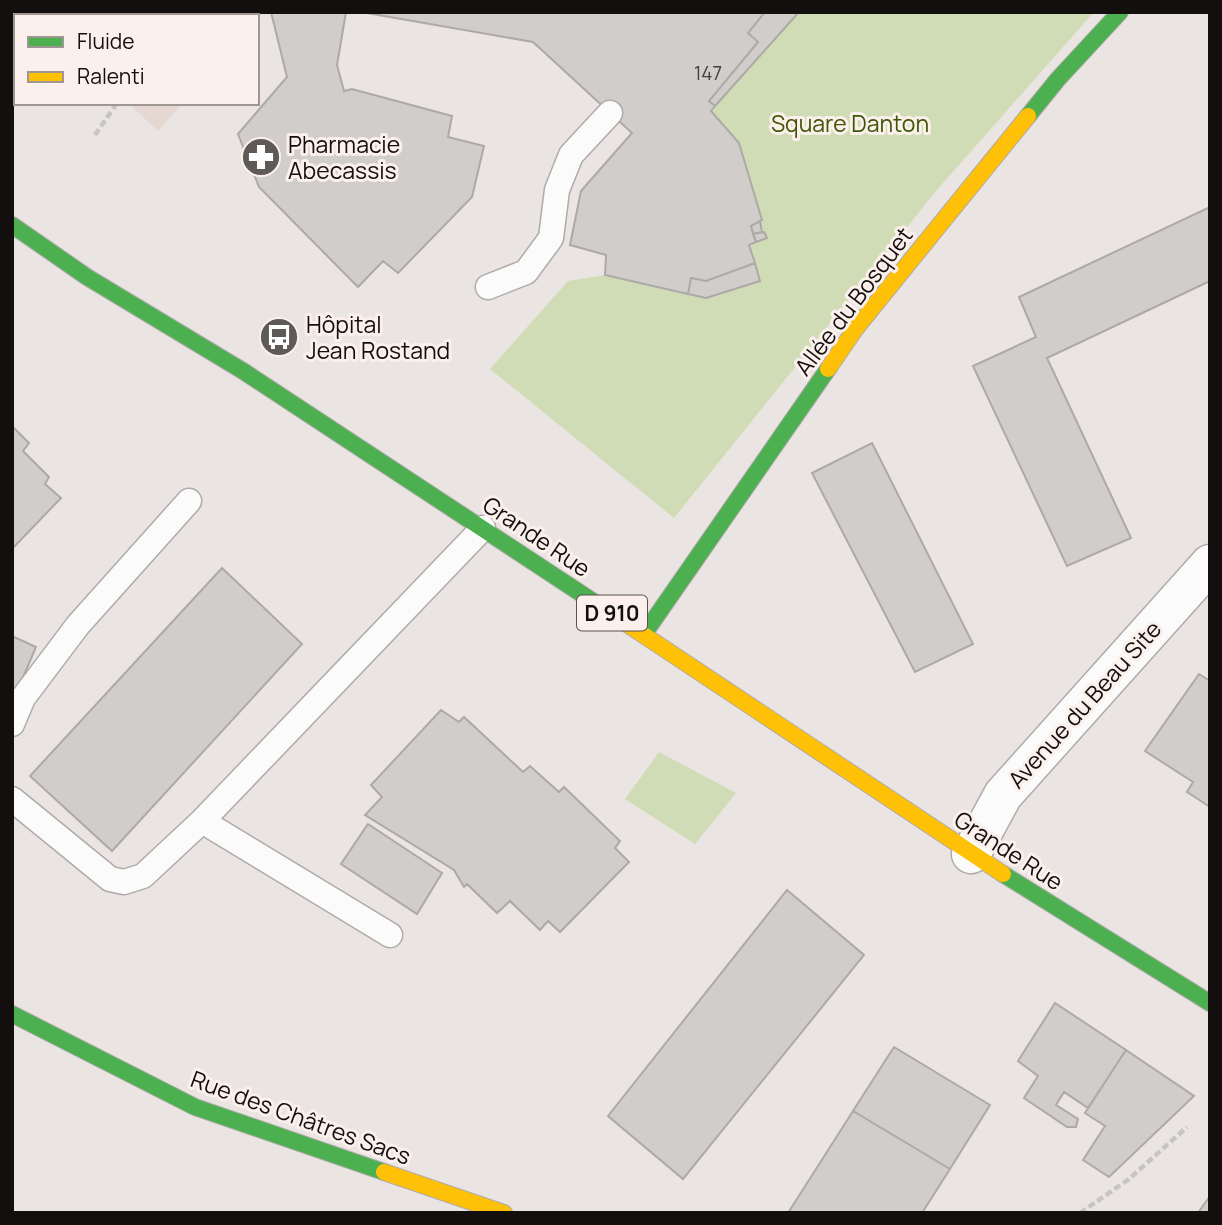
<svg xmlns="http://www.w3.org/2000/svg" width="1222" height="1225" font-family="Manrope,sans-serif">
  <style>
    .built { fill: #e5d8d2 }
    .green { fill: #d0dcb5 }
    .building { fill: #d1cdcb; stroke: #ada9a7; stroke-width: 2 }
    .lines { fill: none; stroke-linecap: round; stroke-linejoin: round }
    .lane-casing { stroke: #afaba9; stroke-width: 27 }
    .street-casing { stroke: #afaba9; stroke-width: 41 }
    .fast-casing { stroke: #afaba9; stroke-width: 18 }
    .slow-casing { stroke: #afaba9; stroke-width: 18 }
    .path { stroke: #c7c4c4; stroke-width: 4.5; stroke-dasharray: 7 3.5; stroke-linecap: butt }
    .lane { stroke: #fcfbfb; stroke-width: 24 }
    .street { stroke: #fcfbfb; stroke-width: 38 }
    .fast { stroke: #4caf50; stroke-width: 16 }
    .slow { stroke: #ffc107; stroke-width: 16 }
    .labels { text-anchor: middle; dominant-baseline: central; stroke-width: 6; stroke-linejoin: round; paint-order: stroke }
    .number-label { font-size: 19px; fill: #44403e }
    .shield { fill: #fbf0eb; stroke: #595250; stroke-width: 2 }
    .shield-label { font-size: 21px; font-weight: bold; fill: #130f0e }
    .park-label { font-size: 23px; fill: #405607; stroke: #fbf0eb }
    .poi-label { font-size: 23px; fill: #130f0e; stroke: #fbf0eb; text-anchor: start }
    .street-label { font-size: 23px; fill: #130f0e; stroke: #fbf0eb }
  </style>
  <rect width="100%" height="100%" fill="#eae4e2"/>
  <path class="built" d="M 17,12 L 264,12 L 257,20 L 257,16 L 22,16 Z
    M 128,103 L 183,103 L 158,131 Z"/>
  <path class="green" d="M 799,12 L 1094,12 L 936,191 L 674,518 L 490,369 L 568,281 L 605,275 L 706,298 L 755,263 L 749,245 L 766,238 L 760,221 L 762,220 L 739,143 L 711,111 Z
    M 659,752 L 736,793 L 695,844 L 625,799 Z"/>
  <path class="building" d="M 271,12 L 346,12 L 337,65 L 344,91 L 352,89 L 452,116 L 448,137 L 484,146 L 472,197 L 398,273 L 383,261 L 358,287 L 259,187 L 238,134 L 287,77 Z
    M 361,12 L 765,12 L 748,33 L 758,42 L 709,101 L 715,106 L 711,111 L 739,143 L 762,220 L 751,226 L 756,242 L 749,245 L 755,263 L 706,281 L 691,278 L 688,294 L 605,275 L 606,255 L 570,245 L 581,191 L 632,133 L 533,42 Z
    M 765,12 L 799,12 L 715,106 L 709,101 L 758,42 L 748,33 Z
    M 1210,207 L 1210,281 L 1047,358 L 1131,538 L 1067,566 L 973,366 L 1036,337 L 1019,297 Z
    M 760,221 L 762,232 L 753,234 L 751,226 Z
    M 764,232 L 767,238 L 756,242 L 753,234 Z
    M 755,263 L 760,281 L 706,298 L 688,294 L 691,278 L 706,281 Z
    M 12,426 L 29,443 L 23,451 L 49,477 L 45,484 L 61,498 L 12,549 Z
    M 872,443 L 973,644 L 915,672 L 812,473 Z
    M 222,568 L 302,644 L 112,851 L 30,776 Z
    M 12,636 L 36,647 L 12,703 Z
    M 1199,674 L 1210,681 L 1210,807 L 1187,792 L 1193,782 L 1145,751 Z
    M 441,710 L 459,722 L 464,717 L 523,772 L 530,766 L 559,792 L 564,787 L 620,841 L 615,848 L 629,862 L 560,932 L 548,921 L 540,930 L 510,901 L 497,913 L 467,884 L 464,887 L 454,870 L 365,815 L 382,797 L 371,785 Z
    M 368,824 L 442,873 L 417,914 L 341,864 Z
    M 787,890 L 864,955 L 683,1179 L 608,1116 Z
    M 1055,1003 L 1126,1050 L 1088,1108 L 1064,1092 L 1056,1105 L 1078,1119 L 1076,1127 L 1067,1127 L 1024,1098 L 1038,1076 L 1018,1061 Z
    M 894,1047 L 990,1105 L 950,1169 L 853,1111 Z
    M 1126,1050 L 1194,1096 L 1109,1177 L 1083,1160 L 1105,1126 L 1085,1113 Z
    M 853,1111 L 950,1169 L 922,1213 L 788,1213 Z
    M 1210,1196 L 1210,1213 L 1198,1213 Z"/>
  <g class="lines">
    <g class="lane-casing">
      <path id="lane" d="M 488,287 L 526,272 L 551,238 L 557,190 L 571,155 L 610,113
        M 12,724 L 23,698 L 78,625 L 189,501
        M 12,799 L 110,879 L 124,882 L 143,876 L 202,821 L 483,528
        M 202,821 L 390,935"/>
    </g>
    <g class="street-casing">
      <path id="street" d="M 971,854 L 1003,795 L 1210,564"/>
    </g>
    <g class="fast-casing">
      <path id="fast" d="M 1028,116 L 1058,79 L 1120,12
        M 12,225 L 87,277 L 243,371 L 600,606
        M 644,634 L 828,369
        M 1003,874 L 1210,1003
        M 12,1014 L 195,1107 L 384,1172"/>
    </g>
    <g class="slow-casing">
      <path id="slow" d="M 828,369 L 856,328 L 1028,116
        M 600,606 L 1003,874
        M 384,1172 L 504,1213"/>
    </g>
    <path class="path" d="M 114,12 L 116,16
      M 104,16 L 106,12
      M 207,16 L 209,12
      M 95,135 L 117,103
      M 1080,1213 L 1129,1179 L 1187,1127"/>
    <use href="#lane" class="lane"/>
    <use href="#street" class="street"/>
    <use href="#fast" class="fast"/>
    <use href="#slow" class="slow"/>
  </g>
  <defs>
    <g id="pharmacy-disc" transform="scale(2.0125)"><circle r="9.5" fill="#5e5a58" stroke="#fbf0eb"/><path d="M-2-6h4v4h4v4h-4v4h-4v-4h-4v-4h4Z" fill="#fff"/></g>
    <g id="bus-disc" transform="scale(2.0125)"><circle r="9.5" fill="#5e5a58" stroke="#fbf0eb"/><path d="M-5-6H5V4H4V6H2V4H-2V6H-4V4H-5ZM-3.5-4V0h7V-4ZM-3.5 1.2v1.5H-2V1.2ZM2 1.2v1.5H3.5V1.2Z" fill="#fff"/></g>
  </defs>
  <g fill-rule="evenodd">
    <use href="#pharmacy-disc" x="261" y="157"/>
    <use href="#bus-disc" x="279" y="337"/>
  </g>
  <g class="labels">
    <g class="number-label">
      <text x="708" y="73">147</text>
    </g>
    <rect class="shield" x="577" y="595.5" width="70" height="35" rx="5"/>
    <g class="shield-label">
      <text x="612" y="613">D 910</text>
    </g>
    <g class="park-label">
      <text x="850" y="123">Square Danton</text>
    </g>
    <g class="poi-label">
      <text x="288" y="144">Pharmacie<tspan x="288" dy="26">Abecassis</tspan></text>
      <text x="306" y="324">Hôpital<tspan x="306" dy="26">Jean Rostand</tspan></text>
    </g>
    <g class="street-label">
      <text transform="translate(853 301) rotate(-53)">Allée du Bosquet</text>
      <text transform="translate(537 536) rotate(34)">Grande Rue</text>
      <text transform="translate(1084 704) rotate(-48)">Avenue du Beau Site</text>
      <text transform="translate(1009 850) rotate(33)">Grande Rue</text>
      <text transform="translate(301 1117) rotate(20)">Rue des Châtres Sacs</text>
    </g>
  </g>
  <rect width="1222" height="1225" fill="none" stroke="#130f0e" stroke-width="28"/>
  <rect x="14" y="14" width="245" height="91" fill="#fbf0eb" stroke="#9e9693" stroke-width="2"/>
  <rect x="28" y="37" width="35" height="10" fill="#4caf50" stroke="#9e9693" stroke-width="2"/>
  <text x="77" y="49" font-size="21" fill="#130f0e">Fluide</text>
  <rect x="28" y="72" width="35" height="10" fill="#ffc107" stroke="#9e9693" stroke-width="2"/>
  <text x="77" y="84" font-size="21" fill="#130f0e">Ralenti</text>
</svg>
